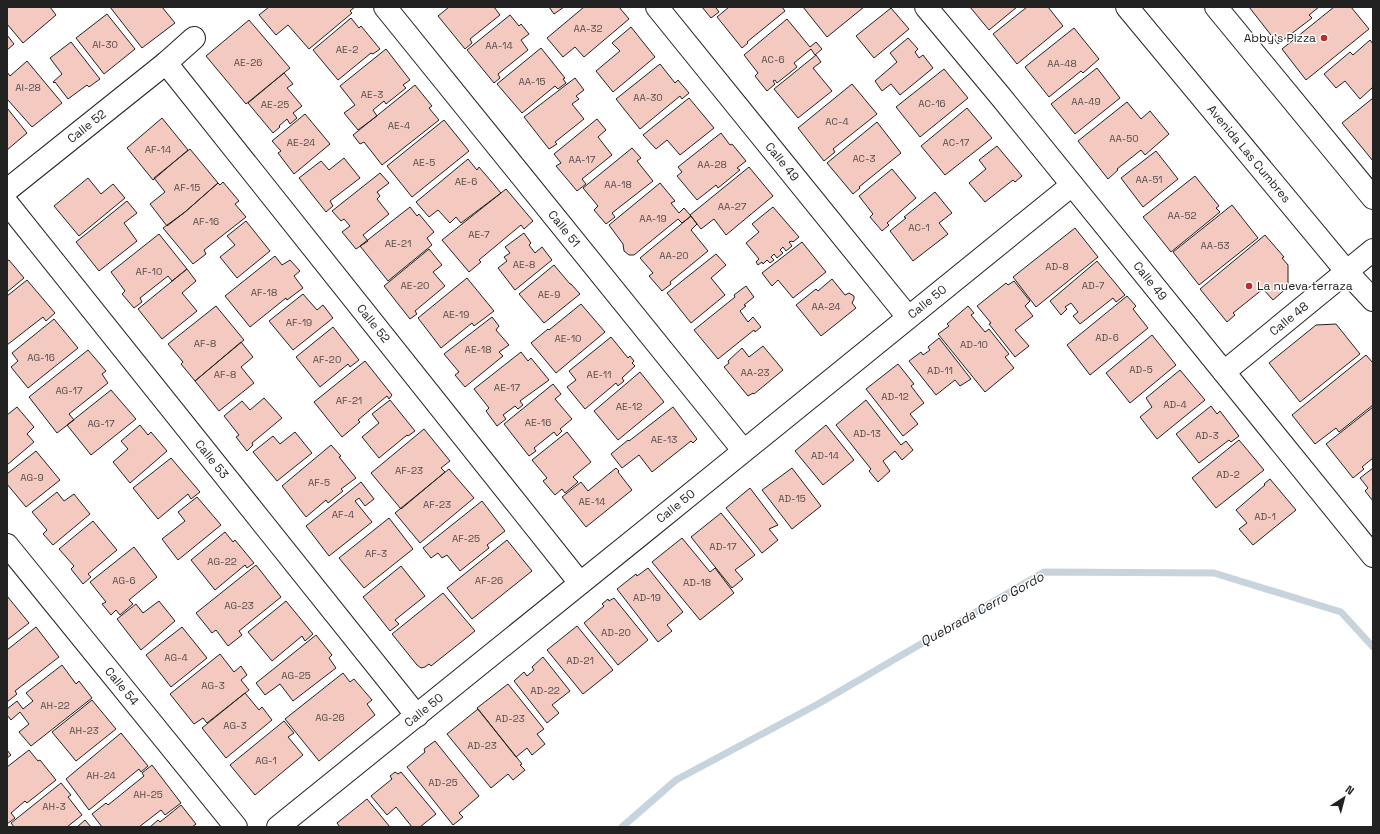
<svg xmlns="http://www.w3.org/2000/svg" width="1380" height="834" font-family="'Space Grotesk',sans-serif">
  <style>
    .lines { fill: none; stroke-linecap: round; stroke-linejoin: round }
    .stream { stroke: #c7d3dd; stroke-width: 7 }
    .building { fill: #f3c9c0; stroke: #222 }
    .minor-casing { stroke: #222; stroke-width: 24 }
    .tertiary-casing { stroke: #222; stroke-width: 24 }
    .minor { stroke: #fff; stroke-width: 22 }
    .tertiary { stroke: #fff; stroke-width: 22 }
    .poi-dot { fill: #c62828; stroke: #fff; stroke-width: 1.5 }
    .labels { text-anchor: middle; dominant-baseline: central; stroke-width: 3; stroke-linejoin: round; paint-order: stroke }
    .number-label { font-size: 10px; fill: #564c4a }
    .poi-label { font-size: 12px; fill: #222; stroke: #fff; text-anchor: end }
    .street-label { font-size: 12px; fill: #222; stroke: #fff }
    .water-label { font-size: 13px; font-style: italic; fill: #222; stroke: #fff }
  </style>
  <rect width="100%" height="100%" fill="#fff"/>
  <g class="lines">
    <path class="stream" d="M 622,827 L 676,780 L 818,704 L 1044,572 L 1214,573 L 1341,612 L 1373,647"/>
  </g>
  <path class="building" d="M 7,7 L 50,7 L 56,15 L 23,43 L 7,24 Z
    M 110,7 L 162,7 L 175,23 L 142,48 Z
    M 269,7 L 355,7 L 350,11 L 352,13 L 309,49 L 288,25 L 276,35 L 259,15 Z
    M 449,7 L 494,7 L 500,15 L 470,39 L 472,43 L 465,49 L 438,16 Z
    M 549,7 L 564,7 L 554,14 Z
    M 584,7 L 619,7 L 629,19 L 584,57 L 575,47 L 563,57 L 547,38 Z
    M 702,7 L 717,7 L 716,8 L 719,12 L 711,18 Z
    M 729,7 L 782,7 L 785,11 L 747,42 L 748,43 L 742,48 L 717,17 Z
    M 803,7 L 864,7 L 827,37 Z
    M 970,7 L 1017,7 L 989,30 Z
    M 1027,7 L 1048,7 L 1063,26 L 1017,64 L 993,34 Z
    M 1249,7 L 1319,7 L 1309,15 L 1312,18 L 1278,44 Z
    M 1334,7 L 1351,7 L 1369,29 L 1306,80 L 1282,49 Z
    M 891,8 L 909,29 L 874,58 L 856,36 Z
    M 107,14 L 135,49 L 104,74 L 76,38 Z
    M 510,15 L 519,26 L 521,24 L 529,34 L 521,40 L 528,50 L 498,74 L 500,78 L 494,83 L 467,50 Z
    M 351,18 L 359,28 L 361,26 L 380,49 L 373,54 L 371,53 L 338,80 L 313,50 Z
    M 787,19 L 810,47 L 816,42 L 822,49 L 815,55 L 811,49 L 794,63 L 797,67 L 777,83 L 775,80 L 773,81 L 775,84 L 767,91 L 755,76 L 758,73 L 744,55 Z
    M 249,20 L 290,68 L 246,104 L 206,56 Z
    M 631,27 L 655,57 L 613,92 L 596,71 L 620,51 L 612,43 Z
    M 1074,28 L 1099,59 L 1083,73 L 1081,71 L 1049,97 L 1025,67 Z
    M 7,35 L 14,44 L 7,50 Z
    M 908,38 L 918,49 L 915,52 L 919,58 L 923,55 L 933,68 L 900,95 L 891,84 L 882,91 L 875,81 L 897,62 L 890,53 Z
    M 1370,40 L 1373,44 L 1373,87 L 1360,99 L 1345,81 L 1336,88 L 1324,74 L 1350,52 L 1353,55 Z
    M 71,42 L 100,79 L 89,87 L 87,85 L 68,99 L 55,82 L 54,83 L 53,82 L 62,74 L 50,58 Z
    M 541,48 L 565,78 L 563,79 L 566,83 L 558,89 L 555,86 L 522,113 L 497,84 Z
    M 386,49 L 410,80 L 403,85 L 406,88 L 386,104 L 384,101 L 373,110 L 377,116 L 358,130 L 344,113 L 355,105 L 340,86 Z
    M 816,55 L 821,62 L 813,68 L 832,91 L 798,118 L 774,89 Z
    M 27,61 L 62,103 L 32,127 L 7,99 L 7,72 L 10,76 Z
    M 660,64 L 675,83 L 678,80 L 689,93 L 682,99 L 680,96 L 640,129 L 616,99 Z
    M 1097,68 L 1120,98 L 1075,134 L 1051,104 Z
    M 944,69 L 968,98 L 920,137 L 896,107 Z
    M 284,73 L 293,84 L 287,88 L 302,106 L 293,113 L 297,118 L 290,124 L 287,119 L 279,126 L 280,127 L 273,133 L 248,103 Z
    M 575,78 L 584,90 L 576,96 L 579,99 L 572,104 L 584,119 L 555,142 L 557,144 L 549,149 L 524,117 Z
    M 852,84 L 877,114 L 833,149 L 835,152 L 824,161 L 798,128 Z
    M 415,85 L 432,106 L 429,108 L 439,120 L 382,165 L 364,142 L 360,144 L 353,135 Z
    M 689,98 L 714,128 L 680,155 L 667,140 L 656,149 L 643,135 Z
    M 1373,98 L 1373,161 L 1342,123 Z
    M 1127,102 L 1141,119 L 1150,111 L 1169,134 L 1145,155 L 1141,150 L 1117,169 L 1118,170 L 1108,179 L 1078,141 Z
    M 7,108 L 27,133 L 7,150 Z
    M 967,108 L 992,138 L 945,175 L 921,146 Z
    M 305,114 L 330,144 L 294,174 L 278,153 L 281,151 L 272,141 Z
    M 162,118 L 188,150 L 153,180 L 127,148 Z
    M 597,119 L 606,130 L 598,137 L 612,155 L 582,179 L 586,184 L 577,191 L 556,166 L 561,163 L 554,154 Z
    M 444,120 L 469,151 L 412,197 L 387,166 Z
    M 877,122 L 901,153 L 859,187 L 860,188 L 853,194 L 827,163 Z
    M 721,133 L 730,145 L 732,144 L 746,161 L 737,168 L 740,170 L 718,188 L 716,185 L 697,200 L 677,176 L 682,172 L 678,167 Z
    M 997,146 L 1022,176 L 1015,182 L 1013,180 L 985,202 L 969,183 L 986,169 L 979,160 Z
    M 632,148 L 641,158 L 637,161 L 653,181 L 612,213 L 615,217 L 606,224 L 594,210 L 598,206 L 583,188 Z
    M 190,149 L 218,183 L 185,212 L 167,226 L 150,204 L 165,192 L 154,178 Z
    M 1156,151 L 1178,179 L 1143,207 L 1121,178 Z
    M 344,158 L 360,178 L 330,201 L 333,206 L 326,212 L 299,178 L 321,161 L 329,170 Z
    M 468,159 L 477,170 L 479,167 L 501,193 L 461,223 L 456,217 L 450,223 L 438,210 L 429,217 L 416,202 Z
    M 749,167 L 773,196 L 726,235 L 714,219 L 701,229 L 690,215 Z
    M 892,169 L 916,198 L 887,223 L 889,225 L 882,231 L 870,217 L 873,214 L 859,196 Z
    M 380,173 L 389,183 L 377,192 L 380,196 L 377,199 L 389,214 L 363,235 L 368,241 L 356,249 L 342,232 L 350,226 L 344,219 L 341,221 L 332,211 Z
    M 1195,176 L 1219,206 L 1216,208 L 1220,212 L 1171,252 L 1143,217 Z
    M 88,178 L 101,194 L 113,184 L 125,198 L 79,236 L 54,206 Z
    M 223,182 L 239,201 L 235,204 L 246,217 L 204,250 L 206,254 L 193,264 L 163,228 L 185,212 L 218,183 L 220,185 Z
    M 660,183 L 675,201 L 671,203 L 679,213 L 684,208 L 691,216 L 682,223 L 678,219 L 634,255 L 629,255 L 624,251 L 623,244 L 609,225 Z
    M 506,189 L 533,221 L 524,229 L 521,225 L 479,260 L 481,262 L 469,272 L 442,240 Z
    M 935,192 L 952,213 L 939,223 L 948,234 L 913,261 L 890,231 L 906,218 L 904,217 Z
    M 127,201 L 137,213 L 124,223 L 137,241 L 99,271 L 76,242 Z
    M 1232,205 L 1258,238 L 1199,285 L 1173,252 Z
    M 410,207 L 417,216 L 419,214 L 434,232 L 427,238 L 432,245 L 388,281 L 360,246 Z
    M 773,207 L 799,237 L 793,242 L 792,241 L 789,242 L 792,246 L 786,251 L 783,247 L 780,250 L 783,253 L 777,258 L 774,254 L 771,257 L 774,260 L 770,263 L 767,260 L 763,264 L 762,262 L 758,265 L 756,262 L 759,259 L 746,243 L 759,232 L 752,224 Z
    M 691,216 L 697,224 L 691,230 L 708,251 L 670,282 L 671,284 L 662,291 L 649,276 L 653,273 L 640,258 Z
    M 246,221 L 270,251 L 237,278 L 220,257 L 235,245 L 227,236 Z
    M 1075,228 L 1098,257 L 1036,307 L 1013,277 Z
    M 524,233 L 531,243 L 529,245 L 535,253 L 542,247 L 552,260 L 515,290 L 498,268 L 507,261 L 504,257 L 510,253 L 505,247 Z
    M 159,234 L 187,269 L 172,281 L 168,276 L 140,298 L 142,302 L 134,308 L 122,294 L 125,291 L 111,272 Z
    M 1265,235 L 1284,257 L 1282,258 L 1288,265 L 1288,287 L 1273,300 L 1263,289 L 1233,313 L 1235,315 L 1227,322 L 1200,289 Z
    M 802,242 L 826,272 L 793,298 L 778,280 L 772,286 L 762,273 Z
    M 429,249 L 442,265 L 433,272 L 445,286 L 415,311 L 417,314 L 410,319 L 384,286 Z
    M 716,254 L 726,265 L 711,278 L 725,295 L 691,323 L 667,293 Z
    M 275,256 L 282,265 L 290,260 L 300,271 L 294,276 L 303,288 L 287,300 L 286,298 L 250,327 L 225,296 Z
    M 9,260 L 24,278 L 7,292 L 7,261 Z
    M 1097,261 L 1125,295 L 1116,302 L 1113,298 L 1080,324 L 1073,316 L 1078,312 L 1071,303 L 1065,307 L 1067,309 L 1061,315 L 1050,301 Z
    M 554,265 L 570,284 L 571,284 L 580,294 L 544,323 L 519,294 Z
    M 187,269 L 196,281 L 182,293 L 197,311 L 162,339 L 138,309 Z
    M 467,278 L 494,311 L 474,326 L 472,323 L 441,348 L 418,318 Z
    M 832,279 L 845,295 L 849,293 L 854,296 L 854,299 L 852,303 L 856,308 L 821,336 L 796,305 L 816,289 L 818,291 Z
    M 27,280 L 55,313 L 46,321 L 43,317 L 7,345 L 7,296 Z
    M 1014,281 L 1030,301 L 1025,306 L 1033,316 L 1015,330 L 1029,346 L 1015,357 L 989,324 L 991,323 L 977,306 L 1006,283 L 1008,285 Z
    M 746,286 L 754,297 L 744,305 L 746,306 L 740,311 L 748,322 L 753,317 L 761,327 L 755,332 L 754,330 L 718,359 L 694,330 L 735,297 L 734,295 Z
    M 303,294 L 317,310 L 323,305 L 333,318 L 293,350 L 269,321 Z
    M 1127,296 L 1136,306 L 1133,309 L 1148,328 L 1090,375 L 1067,345 Z
    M 581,304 L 605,332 L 556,373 L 531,343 L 548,329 L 549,330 Z
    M 216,306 L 244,340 L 195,381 L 181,364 L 183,362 L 168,344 Z
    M 968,306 L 974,313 L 971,315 L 985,332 L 989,329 L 1009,354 L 1005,357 L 1014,368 L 985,392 L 938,334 L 949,326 L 947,324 Z
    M 492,317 L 499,326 L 496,330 L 509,345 L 499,352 L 503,356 L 465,387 L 455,375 L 459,372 L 444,354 Z
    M 54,319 L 78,348 L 28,388 L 11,367 L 18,361 L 12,353 Z
    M 1336,324 L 1360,354 L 1300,402 L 1269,363 L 1316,325 Z
    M 333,327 L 359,360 L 350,367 L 348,364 L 320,387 L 296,357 Z
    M 1152,335 L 1176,365 L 1130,403 L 1106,373 Z
    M 611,337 L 628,358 L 630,356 L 634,361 L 632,363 L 635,366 L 622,378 L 624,381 L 618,386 L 616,383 L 585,409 L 567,387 L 576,380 L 569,371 Z
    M 939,338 L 971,379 L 960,386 L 955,380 L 936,395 L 909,361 L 921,352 L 923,355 L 930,350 L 928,347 Z
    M 241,342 L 253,357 L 241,367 L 254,383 L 219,411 L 195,381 Z
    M 763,346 L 783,370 L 754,394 L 753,393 L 748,396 L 724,367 L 729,363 L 728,361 L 742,348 L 749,357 Z
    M 88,350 L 106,371 L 102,374 L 108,383 L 69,414 L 74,420 L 57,433 L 29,397 Z
    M 521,352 L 528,361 L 531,358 L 549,380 L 520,401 L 523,405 L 518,409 L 515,406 L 503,415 L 506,419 L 497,426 L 486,411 L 489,408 L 474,389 Z
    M 1366,355 L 1373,363 L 1373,405 L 1339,432 L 1336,428 L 1315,444 L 1292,415 Z
    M 365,361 L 392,395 L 389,399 L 387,396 L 358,420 L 360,422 L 342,437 L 314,402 Z
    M 898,364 L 914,384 L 911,386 L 924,403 L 910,414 L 918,424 L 903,436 L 866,389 Z
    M 1180,370 L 1205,400 L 1157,439 L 1140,417 L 1152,407 L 1146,398 Z
    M 640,372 L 664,402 L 618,440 L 594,411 Z
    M 553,384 L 561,394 L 555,399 L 572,419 L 560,429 L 562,431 L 557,436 L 554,432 L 534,448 L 536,451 L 529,456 L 504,424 Z
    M 111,390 L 136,419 L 91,455 L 67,425 Z
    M 264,398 L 282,418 L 252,443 L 253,445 L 247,451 L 236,437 L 239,435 L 224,416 L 242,401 L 250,410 Z
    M 390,400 L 415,431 L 408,436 L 407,435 L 379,458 L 362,437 L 379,423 L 372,414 Z
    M 866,400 L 901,445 L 906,441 L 913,450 L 902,460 L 895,451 L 883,461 L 890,471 L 878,482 L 869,471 L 871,469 L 836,425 Z
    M 1211,406 L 1217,414 L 1220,411 L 1239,436 L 1231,442 L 1229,440 L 1199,463 L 1176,434 Z
    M 17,407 L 34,427 L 27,434 L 34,442 L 7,465 L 7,415 Z
    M 673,407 L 697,439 L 693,443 L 691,441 L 652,472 L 639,455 L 622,468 L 611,454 L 628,440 L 629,441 Z
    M 1373,407 L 1373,458 L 1362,467 L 1364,469 L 1353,478 L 1326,444 Z
    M 140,425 L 148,435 L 151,432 L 167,451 L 130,483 L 113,462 L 128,449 L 121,441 Z
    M 826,425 L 854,460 L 823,485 L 795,451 Z
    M 424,429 L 450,461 L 441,468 L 445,472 L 401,509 L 371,473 Z
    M 295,432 L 312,453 L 277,481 L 253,452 L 273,436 L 280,444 Z
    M 567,432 L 591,462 L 573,477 L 578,482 L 565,493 L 562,489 L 555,495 L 543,481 L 547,478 L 532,460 Z
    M 1239,440 L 1264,470 L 1216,508 L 1192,478 Z
    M 331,445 L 341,456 L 339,457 L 356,478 L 341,489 L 343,491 L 328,503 L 326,500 L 306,517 L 282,486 Z
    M 36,451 L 60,480 L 26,507 L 7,484 L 7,474 Z
    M 171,458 L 200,492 L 191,499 L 188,494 L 158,519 L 133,488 Z
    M 616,468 L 619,471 L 618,472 L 632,490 L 586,527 L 562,497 L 581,482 L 588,491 Z
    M 792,468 L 821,506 L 792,529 L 762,490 Z
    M 1373,468 L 1373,501 L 1365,491 L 1368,488 L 1360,478 Z
    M 449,469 L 474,498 L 420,543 L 395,513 Z
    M 1270,479 L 1296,510 L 1253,545 L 1239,529 L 1247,523 L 1236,510 L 1265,485 L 1264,484 Z
    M 361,482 L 374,499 L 365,506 L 359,498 L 355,501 L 372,522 L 329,556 L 306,526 Z
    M 750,488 L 778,525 L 769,529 L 778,540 L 762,553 L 726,508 Z
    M 57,492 L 64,501 L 74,494 L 90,514 L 53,545 L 43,534 L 47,530 L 32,512 Z
    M 197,497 L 221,525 L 178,560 L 162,539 L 185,521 L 178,512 Z
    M 482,501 L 505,531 L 487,545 L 489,548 L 460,571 L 447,555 L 442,558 L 438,553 L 431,558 L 423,548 Z
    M 721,513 L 755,555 L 735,570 L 743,579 L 732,588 L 691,537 Z
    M 389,518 L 413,549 L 364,588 L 339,558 Z
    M 93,521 L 117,550 L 88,574 L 91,577 L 83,584 L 71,569 L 74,566 L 59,549 Z
    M 225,532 L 233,542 L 235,540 L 254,563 L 247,568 L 245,565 L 215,590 L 191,560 Z
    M 682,538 L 710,572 L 715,568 L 734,593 L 700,620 L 652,562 Z
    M 507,540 L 532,571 L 472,619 L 447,588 Z
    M 134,547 L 157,577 L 129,600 L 133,604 L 120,615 L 116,610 L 111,615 L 102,604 L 106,602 L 90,582 Z
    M 256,565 L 281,597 L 239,631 L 242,635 L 228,646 L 216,630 L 212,633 L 196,613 Z
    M 401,566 L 425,596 L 395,620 L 399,624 L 390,631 L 363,597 Z
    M 648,568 L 683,612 L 667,625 L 672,631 L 658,642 L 617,589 L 636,574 L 637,576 Z
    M 443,593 L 475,631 L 431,666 L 429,664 L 425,667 L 421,668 L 417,665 L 392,634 Z
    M 7,596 L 29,623 L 7,640 Z
    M 614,598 L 648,640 L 618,665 L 584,623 L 604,606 L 602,604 L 608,599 L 609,601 Z
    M 159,601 L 175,621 L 141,650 L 117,619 L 136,604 L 143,613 Z
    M 286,601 L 313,634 L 305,641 L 302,636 L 272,661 L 248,632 Z
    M 577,626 L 613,670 L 583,694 L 547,650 Z
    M 36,627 L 59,657 L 15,691 L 17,694 L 7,702 L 7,650 Z
    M 182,627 L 207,658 L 171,687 L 146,655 Z
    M 316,635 L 332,655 L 329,658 L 336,668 L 293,701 L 280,684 L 265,695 L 256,683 Z
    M 220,654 L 234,672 L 241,666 L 247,675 L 241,680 L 249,690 L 207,723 L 203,718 L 194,724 L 170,694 Z
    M 543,657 L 570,691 L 552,705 L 559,713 L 547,723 L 514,681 L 524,672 L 527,676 L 534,670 L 532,667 Z
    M 62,665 L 76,684 L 79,681 L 92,698 L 31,746 L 19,732 L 29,724 L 20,712 L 11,720 L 7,715 L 7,709 L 17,701 L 23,709 L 33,701 L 26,693 Z
    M 343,673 L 350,682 L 354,679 L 372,700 L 367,704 L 375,715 L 319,761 L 285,719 Z
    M 508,684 L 544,729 L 537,734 L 545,744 L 532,755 L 527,748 L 516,757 L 477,708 Z
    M 245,693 L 259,710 L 262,707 L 272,720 L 226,758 L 202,728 Z
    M 92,700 L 116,729 L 76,761 L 52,732 Z
    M 478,709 L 522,764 L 520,765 L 525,770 L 513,780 L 508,774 L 491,788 L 447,734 Z
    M 284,721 L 294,733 L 288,737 L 303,755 L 255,795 L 230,765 Z
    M 121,733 L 148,766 L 141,772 L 139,769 L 89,810 L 66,779 Z
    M 435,741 L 479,796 L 459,813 L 463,817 L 453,825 L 407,767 L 425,752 L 424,749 Z
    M 7,750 L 11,755 L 7,758 Z
    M 29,750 L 38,761 L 40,760 L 56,780 L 27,803 L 25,801 L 11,813 L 15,818 L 7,824 L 7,767 Z
    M 152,765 L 181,803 L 165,815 L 161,810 L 139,827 L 102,827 L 92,814 L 106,803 L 108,805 L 144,776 L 142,773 Z
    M 395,772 L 398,774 L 401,772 L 436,814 L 420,827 L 412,827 L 396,807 L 387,815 L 371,796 L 392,779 L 390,776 Z
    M 61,783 L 71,795 L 68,797 L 82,815 L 67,827 L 14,827 L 11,823 Z
    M 367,799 L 390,827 L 340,827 L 337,823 Z
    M 181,805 L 196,824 L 192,827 L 150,827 L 158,820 L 160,822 Z
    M 85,820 L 91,827 L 77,827 Z"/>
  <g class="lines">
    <g class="minor-casing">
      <g id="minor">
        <path id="s1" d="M 385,7 L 743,450"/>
        <path id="s2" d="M 657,7 L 908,317"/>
        <path id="s3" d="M 926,7 L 1001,97 L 1373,556"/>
        <path id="s4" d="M 166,63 L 580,583"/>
        <path id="s5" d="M 7,190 L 166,63 L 194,38"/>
        <path id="s6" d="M 7,203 L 417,716"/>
        <path id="s7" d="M 1224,372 L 1373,250"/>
        <path id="s8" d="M 7,545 L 236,827"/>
        <path id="s9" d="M 278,827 C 544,615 807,398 1072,185"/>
      </g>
    </g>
    <g class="tertiary-casing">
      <g id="tertiary">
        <path id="s10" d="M 1127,7 L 1347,272 L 1373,300"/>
        <path d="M 1216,7 L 1373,198"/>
      </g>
    </g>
    <use href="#minor" class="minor"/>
    <use href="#tertiary" class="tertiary"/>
  </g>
  <g class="poi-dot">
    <circle cx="1324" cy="38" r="4"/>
    <circle cx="1249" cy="286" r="4"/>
  </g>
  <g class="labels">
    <g class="number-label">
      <text x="588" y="28">AA-32</text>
      <text x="105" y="44">AI-30</text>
      <text x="499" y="45">AA-14</text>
      <text x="347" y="49">AE-2</text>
      <text x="773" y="59">AC-6</text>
      <text x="248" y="62">AE-26</text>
      <text x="1062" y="63">AA-48</text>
      <text x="532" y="81">AA-15</text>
      <text x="28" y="87">AI-28</text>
      <text x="372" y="94">AE-3</text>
      <text x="648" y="97">AA-30</text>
      <text x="1086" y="101">AA-49</text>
      <text x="932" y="103">AC-16</text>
      <text x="275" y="104">AE-25</text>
      <text x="837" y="121">AC-4</text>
      <text x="399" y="125">AE-4</text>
      <text x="1124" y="138">AA-50</text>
      <text x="301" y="142">AE-24</text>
      <text x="956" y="142">AC-17</text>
      <text x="158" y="149">AF-14</text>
      <text x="864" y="158">AC-3</text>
      <text x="582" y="159">AA-17</text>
      <text x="424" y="162">AE-5</text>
      <text x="712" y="164">AA-28</text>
      <text x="1149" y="179">AA-51</text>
      <text x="466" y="181">AE-6</text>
      <text x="618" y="184">AA-18</text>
      <text x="187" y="187">AF-15</text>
      <text x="732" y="206">AA-27</text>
      <text x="1182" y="215">AA-52</text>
      <text x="653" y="218">AA-19</text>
      <text x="206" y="221">AF-16</text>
      <text x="919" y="227">AC-1</text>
      <text x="479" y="234">AE-7</text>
      <text x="398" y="243">AE-21</text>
      <text x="1215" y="245">AA-53</text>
      <text x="674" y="255">AA-20</text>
      <text x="524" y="264">AE-8</text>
      <text x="1057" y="266">AD-8</text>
      <text x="149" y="271">AF-10</text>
      <text x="415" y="285">AE-20</text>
      <text x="1093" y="285">AD-7</text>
      <text x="264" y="292">AF-18</text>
      <text x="549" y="294">AE-9</text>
      <text x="826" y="306">AA-24</text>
      <text x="456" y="314">AE-19</text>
      <text x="299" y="322">AF-19</text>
      <text x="1107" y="337">AD-6</text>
      <text x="568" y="338">AE-10</text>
      <text x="205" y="343">AF-8</text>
      <text x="974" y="344">AD-10</text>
      <text x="478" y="349">AE-18</text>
      <text x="41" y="357">AG-16</text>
      <text x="327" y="359">AF-20</text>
      <text x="1141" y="369">AD-5</text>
      <text x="940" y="370">AD-11</text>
      <text x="755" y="372">AA-23</text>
      <text x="225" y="374">AF-8</text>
      <text x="599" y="374">AE-11</text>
      <text x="507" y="387">AE-17</text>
      <text x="69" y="390">AG-17</text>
      <text x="895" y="396">AD-12</text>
      <text x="349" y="400">AF-21</text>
      <text x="1175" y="404">AD-4</text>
      <text x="629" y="406">AE-12</text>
      <text x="538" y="422">AE-16</text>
      <text x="101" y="423">AG-17</text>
      <text x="867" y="433">AD-13</text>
      <text x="1207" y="435">AD-3</text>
      <text x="664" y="439">AE-13</text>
      <text x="825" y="455">AD-14</text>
      <text x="409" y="470">AF-23</text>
      <text x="1228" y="474">AD-2</text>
      <text x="32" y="477">AG-9</text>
      <text x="319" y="482">AF-5</text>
      <text x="792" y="498">AD-15</text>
      <text x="592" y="501">AE-14</text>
      <text x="437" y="504">AF-23</text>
      <text x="343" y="514">AF-4</text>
      <text x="1265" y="516">AD-1</text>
      <text x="466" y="538">AF-25</text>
      <text x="723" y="546">AD-17</text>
      <text x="376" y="553">AF-3</text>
      <text x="222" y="561">AG-22</text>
      <text x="124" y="580">AG-6</text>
      <text x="489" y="580">AF-26</text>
      <text x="697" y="582">AD-18</text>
      <text x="647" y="597">AD-19</text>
      <text x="239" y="605">AG-23</text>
      <text x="616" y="632">AD-20</text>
      <text x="176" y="657">AG-4</text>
      <text x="580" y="660">AD-21</text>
      <text x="296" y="675">AG-25</text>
      <text x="213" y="685">AG-3</text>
      <text x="545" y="690">AD-22</text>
      <text x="55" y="705">AH-22</text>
      <text x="330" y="717">AG-26</text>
      <text x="510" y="718">AD-23</text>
      <text x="235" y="725">AG-3</text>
      <text x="84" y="730">AH-23</text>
      <text x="482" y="745">AD-23</text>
      <text x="266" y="760">AG-1</text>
      <text x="101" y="775">AH-24</text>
      <text x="443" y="782">AD-25</text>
      <text x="148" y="794">AH-25</text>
      <text x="54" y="806">AH-3</text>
    </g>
    <g class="poi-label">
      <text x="1316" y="38">Abby's Pizza</text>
      <text x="1257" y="286" text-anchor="start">La nueva terraza</text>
    </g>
    <g class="street-label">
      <text stroke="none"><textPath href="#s5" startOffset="102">Calle 52</textPath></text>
      <text stroke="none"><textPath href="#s10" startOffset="191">Avenida Las Cumbres</textPath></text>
      <text stroke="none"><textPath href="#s2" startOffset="199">Calle 49</textPath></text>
      <text stroke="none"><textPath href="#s1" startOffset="285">Calle 51</textPath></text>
      <text stroke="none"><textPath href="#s3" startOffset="354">Calle 49</textPath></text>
      <text stroke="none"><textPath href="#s9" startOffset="835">Calle 50</textPath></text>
      <text stroke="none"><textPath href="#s7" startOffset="84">Calle 48</textPath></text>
      <text stroke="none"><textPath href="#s4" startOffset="333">Calle 52</textPath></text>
      <text stroke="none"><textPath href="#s6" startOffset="328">Calle 53</textPath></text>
      <text stroke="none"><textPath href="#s9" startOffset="511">Calle 50</textPath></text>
      <text stroke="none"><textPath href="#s8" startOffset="182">Calle 54</textPath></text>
      <text stroke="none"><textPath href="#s9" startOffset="187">Calle 50</textPath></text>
    </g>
    <g class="water-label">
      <text transform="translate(982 609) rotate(-29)">Quebrada Cerro Gordo</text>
    </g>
  </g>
  <rect width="1380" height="834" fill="none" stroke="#222222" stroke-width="16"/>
  <g transform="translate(1344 798) rotate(36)" stroke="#ffffff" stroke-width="3" paint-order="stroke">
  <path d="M0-3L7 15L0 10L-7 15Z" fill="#222222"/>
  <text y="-6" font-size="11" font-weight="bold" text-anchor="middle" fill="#222222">N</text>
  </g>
</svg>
